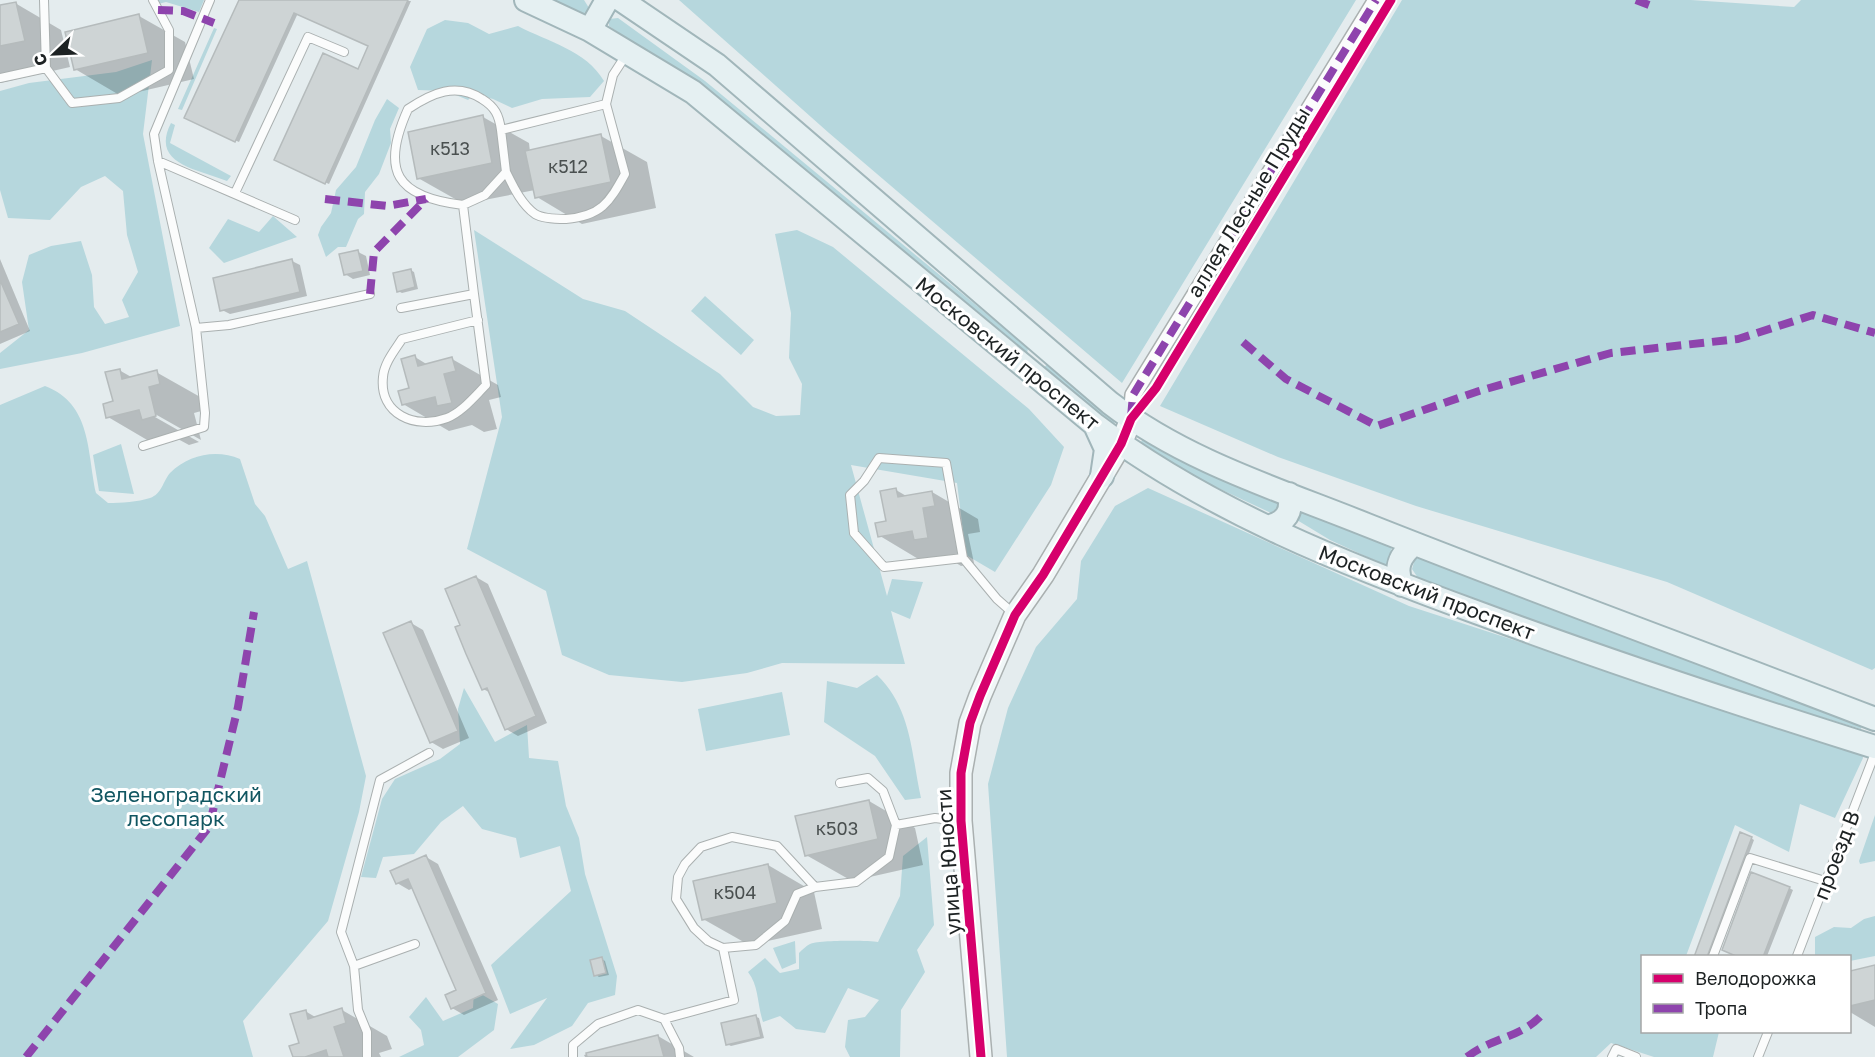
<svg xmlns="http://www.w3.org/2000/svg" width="1875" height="1057" font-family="'Golos Text',sans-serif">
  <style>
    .green { fill: #b6d7dd }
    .shadow { fill: #0003 }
    .building { fill: #ced4d5; stroke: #b5bbbc; stroke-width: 1.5 }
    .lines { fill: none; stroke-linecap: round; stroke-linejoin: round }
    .lane-casing { stroke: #aab0b0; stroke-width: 10 }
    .street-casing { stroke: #aab0b0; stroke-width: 18 }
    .secondary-casing { stroke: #aab0b0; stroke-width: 24 }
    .primary-casing { stroke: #a1b6ba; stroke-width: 26 }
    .lane { stroke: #fbfcfc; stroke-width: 8 }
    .street { stroke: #fbfcfc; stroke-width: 15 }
    .secondary { stroke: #f0f6f7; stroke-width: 21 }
    .primary { stroke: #e5f0f2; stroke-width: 22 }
    .quiet { stroke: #8e44ad; stroke-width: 8; stroke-dasharray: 15 8; stroke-linecap: butt }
    .cycleway-casing { stroke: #fff; stroke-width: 13 }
    .cycleway { stroke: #d6006c; stroke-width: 9 }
    .labels { text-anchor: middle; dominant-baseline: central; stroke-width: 6; stroke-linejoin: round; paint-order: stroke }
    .number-label { font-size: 18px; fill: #4a5050 }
    .street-label { font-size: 21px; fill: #1d2223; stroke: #fff }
    .park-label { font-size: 21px; fill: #115661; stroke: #fff }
  </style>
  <rect width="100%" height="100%" fill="#e4ecee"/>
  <path class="green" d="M 157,0 L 204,0 L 199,12 L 166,2 L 158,4 Z
    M 546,0 L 584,0 L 589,8 L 587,12 L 579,15 Z
    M 679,0 L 1356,0 L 1122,383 L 829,133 Z
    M 1402,0 L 1691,0 L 1794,7 L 1801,0 L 1875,0 L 1875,668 L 1872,670 L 1667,582 L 1416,506 L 1278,457 L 1160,406 Z
    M 618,18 L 705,81 L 1028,348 L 1027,354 L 1023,354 L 700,89 L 609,26 L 609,19 Z
    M 445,20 L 468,23 L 489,34 L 518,26 C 548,42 586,50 604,81 L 590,97 L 542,99 L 512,108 L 493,99 L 474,94 L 468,100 L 446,91 L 418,90 L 410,67 L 427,29 Z
    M 214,28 L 217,29 L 182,110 L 178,109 Z
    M 152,60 L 143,134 L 180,326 L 82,353 L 0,369 L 0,353 L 29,330 L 22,282 L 29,255 L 51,246 L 81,241 L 92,275 L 94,307 L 105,324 L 129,317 L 122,300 L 138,272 L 127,235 L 123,191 L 105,176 L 81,187 L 50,220 L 8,218 L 0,190 L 0,91 L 29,83 L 116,72 Z
    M 387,99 L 399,108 L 390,129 L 391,143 L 379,174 L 365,192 L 364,214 L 358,219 L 346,247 L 338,247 L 326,257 L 318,235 L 321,227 L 331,213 L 336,190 L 356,167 L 375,120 Z
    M 171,123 L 175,125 L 170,143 L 231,176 L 227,181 C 197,169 150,164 171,123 Z
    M 273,216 L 297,237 L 224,263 L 209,248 L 228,219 L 259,232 Z
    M 474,230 L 583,299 L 625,311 L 720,374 L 753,407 L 776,416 L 800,415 L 802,384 L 789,358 L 791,313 L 775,234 L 797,230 L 833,247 L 1029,409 L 1064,447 L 1051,485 L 995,572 L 966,555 L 957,483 L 851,465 L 887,596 L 892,579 L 923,582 L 910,619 L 891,611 L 905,664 L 782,663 L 747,673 L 682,682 L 609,675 L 562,655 L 546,591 L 467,549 L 502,417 Z
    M 705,296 L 754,340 L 741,355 L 691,311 Z
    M 1048,363 L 1117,419 L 1116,422 L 1110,424 L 1042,370 Z
    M 45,386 C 92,404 87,452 96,493 L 108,503 C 121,503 138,502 150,498 C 162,494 163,481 170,473 C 189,454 217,449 240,459 L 255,504 L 265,516 L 288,569 L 307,561 L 366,776 L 359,812 L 328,921 L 243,1021 L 253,1057 L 0,1057 L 0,405 Z
    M 1149,437 L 1281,504 L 1271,513 L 1203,481 L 1144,448 L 1141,442 L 1143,438 Z
    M 121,444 L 134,494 L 99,491 L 93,455 Z
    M 1148,488 L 1409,606 L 1862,753 L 1863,758 L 1835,818 L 1800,804 L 1789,852 L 1735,825 L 1686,956 L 1642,956 L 1642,1032 L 1719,1032 L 1713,1057 L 1654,1057 L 1611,1043 L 1596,1057 L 1007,1057 L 988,784 L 1008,708 L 1036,647 L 1077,599 L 1081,561 L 1115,506 Z
    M 1302,506 L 1393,542 L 1387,566 L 1330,540 L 1297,520 Z
    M 1427,558 L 1862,724 L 1861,729 L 1647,664 L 1420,581 L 1412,569 L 1415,559 Z
    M 877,675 C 912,709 911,753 921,798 L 905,800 L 875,756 L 824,722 L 827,681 L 857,688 Z
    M 464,688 L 495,742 L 527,725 L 529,758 L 558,761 L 566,806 L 579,838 L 585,874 L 617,976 L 615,995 L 588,1003 L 572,1026 L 534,1045 L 510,1049 L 547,998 L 510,1014 L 491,965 L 571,891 L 560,846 L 520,858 L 516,838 L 482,829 L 463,806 L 441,822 L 414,854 L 383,857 L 376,878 L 361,877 L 382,799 L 395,779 L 440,759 L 460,744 L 458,709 Z
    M 782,692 L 790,735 L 706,751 L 698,709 Z
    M 1875,815 L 1875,861 L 1860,864 L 1859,861 Z
    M 927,837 L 934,925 L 917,950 L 925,972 L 901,1010 L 900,1057 L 850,1057 L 845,1047 L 848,1020 L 865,1017 L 879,1000 L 848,988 L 825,1033 L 796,1029 L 780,1016 L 763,1022 C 757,1004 759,986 748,972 L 765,958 L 780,973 L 799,969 L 799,953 C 802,950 806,946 810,944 C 816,940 869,940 878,942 L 900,896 L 903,856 Z
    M 1875,916 L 1875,956 L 1850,961 L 1850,956 L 1815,956 L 1815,937 L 1834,927 L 1851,928 L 1864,919 Z
    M 795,941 L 796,963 L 782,969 L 773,948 Z
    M 474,990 L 498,1004 L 494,1030 L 458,1057 L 399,1057 L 424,1045 L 421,1030 L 409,1017 L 426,997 L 443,1021 L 473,1008 Z"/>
  <path class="shadow" d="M 240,0 L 411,1 L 329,184 L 279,162 L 358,71 L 370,46 L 298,13 L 239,142 L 190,120 Z
    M 15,3 L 61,30 L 70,67 L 0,83 L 0,7 Z
    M 139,16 L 185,42 L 194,79 L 121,96 L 75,69 Z
    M 483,117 L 529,143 L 530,152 L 601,136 L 647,162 L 656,208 L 582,224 L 537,197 L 535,190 L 464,204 L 418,178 Z
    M 358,252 L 366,256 L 370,275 L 353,279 L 345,274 Z
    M 0,259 L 30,331 L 0,344 Z
    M 292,261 L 300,265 L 307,296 L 230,314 L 222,310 Z
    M 410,270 L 414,272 L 418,289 L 402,293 L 398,291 Z
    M 415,357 L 428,365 L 452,359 L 498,385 L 501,397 L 489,400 L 497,429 L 484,432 L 472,425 L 449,431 L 403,404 L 410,389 Z
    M 119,370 L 133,378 L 156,372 L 202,398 L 205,410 L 194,413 L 201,440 L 155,414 L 155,417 L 199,442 L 189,445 L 176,438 L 154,444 L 108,417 L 115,402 Z
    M 896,490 L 908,497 L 932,492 L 978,519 L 980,532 L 968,534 L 974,563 L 961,566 L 948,558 L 925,563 L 880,536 L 888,522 Z
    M 476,577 L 488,584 L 547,723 L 518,736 L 506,729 L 491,693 L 483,689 L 462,626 Z
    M 411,623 L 423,630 L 469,738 L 443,749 L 431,742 Z
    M 869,801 L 915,828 L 923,865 L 852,881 L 806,855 Z
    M 1751,838 L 1754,840 L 1711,956 L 1695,956 Z
    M 426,857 L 438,864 L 498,1000 L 464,1015 L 452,1008 L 458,991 L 413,888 L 409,890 L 397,883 Z
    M 768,865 L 814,892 L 822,929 L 749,945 L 703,919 Z
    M 1789,888 L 1793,890 L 1767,956 L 1740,956 Z
    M 602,959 L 605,961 L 609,975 L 599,977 L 596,975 Z
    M 1875,967 L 1875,1027 L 1850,1012 L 1850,972 Z
    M 342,1010 L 387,1036 L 392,1049 L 379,1053 L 381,1057 L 294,1057 L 301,1044 L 305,1011 L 317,1018 Z
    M 756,1017 L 759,1018 L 764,1038 L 731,1046 L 727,1044 Z
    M 658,1036 L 694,1057 L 585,1057 L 584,1055 Z"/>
  <path class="building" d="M 239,0 L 408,0 L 325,184 L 274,160 L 323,53 L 358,69 L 368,46 L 294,13 L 235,142 L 184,118 Z
    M 16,2 L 25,41 L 0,46 L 0,5 Z
    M 139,14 L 148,53 L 74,70 L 65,32 Z
    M 483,115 L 492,163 L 417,179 L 408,132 Z
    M 601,134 L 611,182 L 535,198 L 525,151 Z
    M 358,250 L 363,271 L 344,275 L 339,254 Z
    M 292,259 L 300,292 L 220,311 L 213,278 Z
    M 411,269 L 415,287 L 397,292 L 393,273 Z
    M 0,280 L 19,324 L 0,332 Z
    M 415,355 L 418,366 L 452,357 L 456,371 L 444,374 L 452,403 L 437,406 L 435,397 L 402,405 L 398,391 L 409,388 L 401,359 Z
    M 120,369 L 122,379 L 157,370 L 160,384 L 149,387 L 156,416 L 142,420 L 139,410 L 106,418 L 103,404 L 113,401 L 105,372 Z
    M 896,488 L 898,497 L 932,491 L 935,506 L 923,508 L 928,538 L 914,540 L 912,531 L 878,537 L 875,523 L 886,521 L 880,491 Z
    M 476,576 L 536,716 L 505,730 L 487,688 L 482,690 L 466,654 L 455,627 L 460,625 L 445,589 Z
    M 411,621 L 458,731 L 430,743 L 383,633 Z
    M 869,800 L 878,839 L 805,856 L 795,816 Z
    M 1740,832 L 1752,837 L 1707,957 L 1694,957 Z
    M 426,855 L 486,993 L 451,1009 L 445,995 L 456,990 L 408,879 L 396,884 L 390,871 Z
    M 768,864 L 777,903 L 702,920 L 693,881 Z
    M 1751,872 L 1790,887 L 1763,957 L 1738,957 L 1722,950 Z
    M 602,957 L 606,973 L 594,976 L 590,960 Z
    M 1875,965 L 1875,1000 L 1850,1006 L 1850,971 Z
    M 342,1008 L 346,1023 L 334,1027 L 344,1057 L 328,1057 L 326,1050 L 305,1057 L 293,1057 L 289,1046 L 299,1043 L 290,1014 L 306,1010 L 308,1019 Z
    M 756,1015 L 761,1037 L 726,1045 L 721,1023 Z
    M 658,1035 L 664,1057 L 587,1057 L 586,1053 Z"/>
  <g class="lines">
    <g class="lane-casing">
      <path id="lane" d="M 46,68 L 72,103 L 119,98 L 169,70 L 169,30 L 153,0
        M 0,78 L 46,68 L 44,0
        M 158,161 L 295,220
        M 506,172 C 513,186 521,204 535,214 C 543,219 557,219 566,219 C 601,216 609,203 625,174 L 606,104
        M 235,193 L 308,37 L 344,52
        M 463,205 C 396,197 380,171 408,109 C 432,93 456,82 482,99 C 495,107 499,115 501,130
        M 474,294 L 486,385 C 474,397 462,412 447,418 C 415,430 379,414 383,377 C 384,363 395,350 402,339 L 478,320
        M 401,308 L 474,294 L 463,205 L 485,195 L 506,172 L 501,130 L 606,104 L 613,75 L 626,55
        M 196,328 L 229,325 L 370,294
        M 143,446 L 204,427 L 205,413 L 196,328 L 158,161 L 154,134 L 210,0
        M 963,558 L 946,463 L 879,458 L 864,481 L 850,495 L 854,533 L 884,567 L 963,558 L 997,599 L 1014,614
        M 896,825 L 935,818 L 959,821
        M 723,948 L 708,941 L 694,928 L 676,899 L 678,877 L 685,864 L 701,847 L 732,837 L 777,846 L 815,887
        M 1713,956 L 1750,858 L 1825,881
        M 1797,956 L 1875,753
        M 354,966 L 415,944
        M 664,1019 L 734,1000 L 723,948 L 756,945 L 785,921 L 797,894 L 815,887 L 856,882 L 889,857 L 896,825 L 883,791 L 868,778 L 840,783
        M 367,1057 L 367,1032 L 358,1010 L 354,966 L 341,932 L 380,780 L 429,753
        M 573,1057 L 573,1045 L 598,1024 L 638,1010 L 664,1019 L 679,1048 L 680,1057
        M 1612,1057 L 1616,1049 L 1636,1057
        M 1758,1057 L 1768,1032"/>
    </g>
    <g class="street-casing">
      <path id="street" d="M 1131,419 L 1133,395 L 1376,0"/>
    </g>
    <g class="secondary-casing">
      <path id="secondary" d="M 981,1057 L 961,821 L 961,773 L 970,723 L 980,696 L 1015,615 L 1043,575 L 1102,476 L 1121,444 L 1131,419"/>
    </g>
    <g class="primary-casing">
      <path id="primary" d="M 526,0 L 590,30 L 693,92 L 1094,424 C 1209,511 1349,566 1484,615 C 1613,663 1744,706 1875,747
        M 621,0 L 717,65 L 1110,403 C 1185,461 1280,490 1367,525 C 1536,592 1706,654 1875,719
        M 590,30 L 607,0
        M 1095,425 L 1106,449 L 1102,476
        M 1268,527 C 1286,522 1293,512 1289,494
        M 1402,585 C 1394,568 1400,555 1414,544"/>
    </g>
    <use href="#lane" class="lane"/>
    <use href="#street" class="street"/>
    <use href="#secondary" class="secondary"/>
    <use href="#primary" class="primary"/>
    <path class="quiet" d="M 1636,0 L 1649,5
      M 158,10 L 183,11 L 214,23
      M 325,199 L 387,206 L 426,199
      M 370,294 L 374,252 L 426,199
      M 1243,342 L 1286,379 L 1377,426 L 1479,391 L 1611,353 L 1738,339 L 1813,315 L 1875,333
      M 1131,417 L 1133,395 L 1376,0
      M 26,1057 L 209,827 L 238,707 L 254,612
      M 1467,1057 C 1494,1036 1524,1038 1545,1011"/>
    <g class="cycleway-casing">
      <path id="cycleway" d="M 981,1057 L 961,821 L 961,773 L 970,723 L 980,696 L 1015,615 L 1043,575 L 1102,476 L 1121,444 L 1131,419 L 1156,388 L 1391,0"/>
    </g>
    <use href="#cycleway" class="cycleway"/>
  </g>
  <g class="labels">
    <g class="number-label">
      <text x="450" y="148">к513</text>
      <text x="568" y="166">к512</text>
      <text x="837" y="828">к503</text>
      <text x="735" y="892">к504</text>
    </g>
    <g class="street-label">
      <text transform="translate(1248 202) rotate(-59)">аллея Лесные Пруды</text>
      <text transform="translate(1008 353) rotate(39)">Московский проспект</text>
      <text transform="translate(1427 592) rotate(21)">Московский проспект</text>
      <text transform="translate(1836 855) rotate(-69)">проезд B</text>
      <text transform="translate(948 862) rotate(-94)">улица Юности</text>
    </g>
    <g class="park-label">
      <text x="176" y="794">Зеленоградский<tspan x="176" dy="24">лесопарк</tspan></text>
    </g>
  </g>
  <rect x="1641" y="955" width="210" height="78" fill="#ffffff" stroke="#a5a7a7" stroke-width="1.5"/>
  <rect x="1653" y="974" width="30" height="9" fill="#d6006c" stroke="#a5a7a7" stroke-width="1.5"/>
  <text x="1695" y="985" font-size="18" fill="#1d2223">Велодорожка</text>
  <rect x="1653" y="1004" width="30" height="9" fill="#8e44ad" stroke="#a5a7a7" stroke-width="1.5"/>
  <text x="1695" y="1015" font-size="18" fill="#1d2223">Тропа</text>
  <g transform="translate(54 54) rotate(247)" stroke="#ffffff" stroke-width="4.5" paint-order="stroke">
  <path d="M0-4.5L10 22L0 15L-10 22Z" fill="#1d2223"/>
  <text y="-9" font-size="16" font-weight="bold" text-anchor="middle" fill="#1d2223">С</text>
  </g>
</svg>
